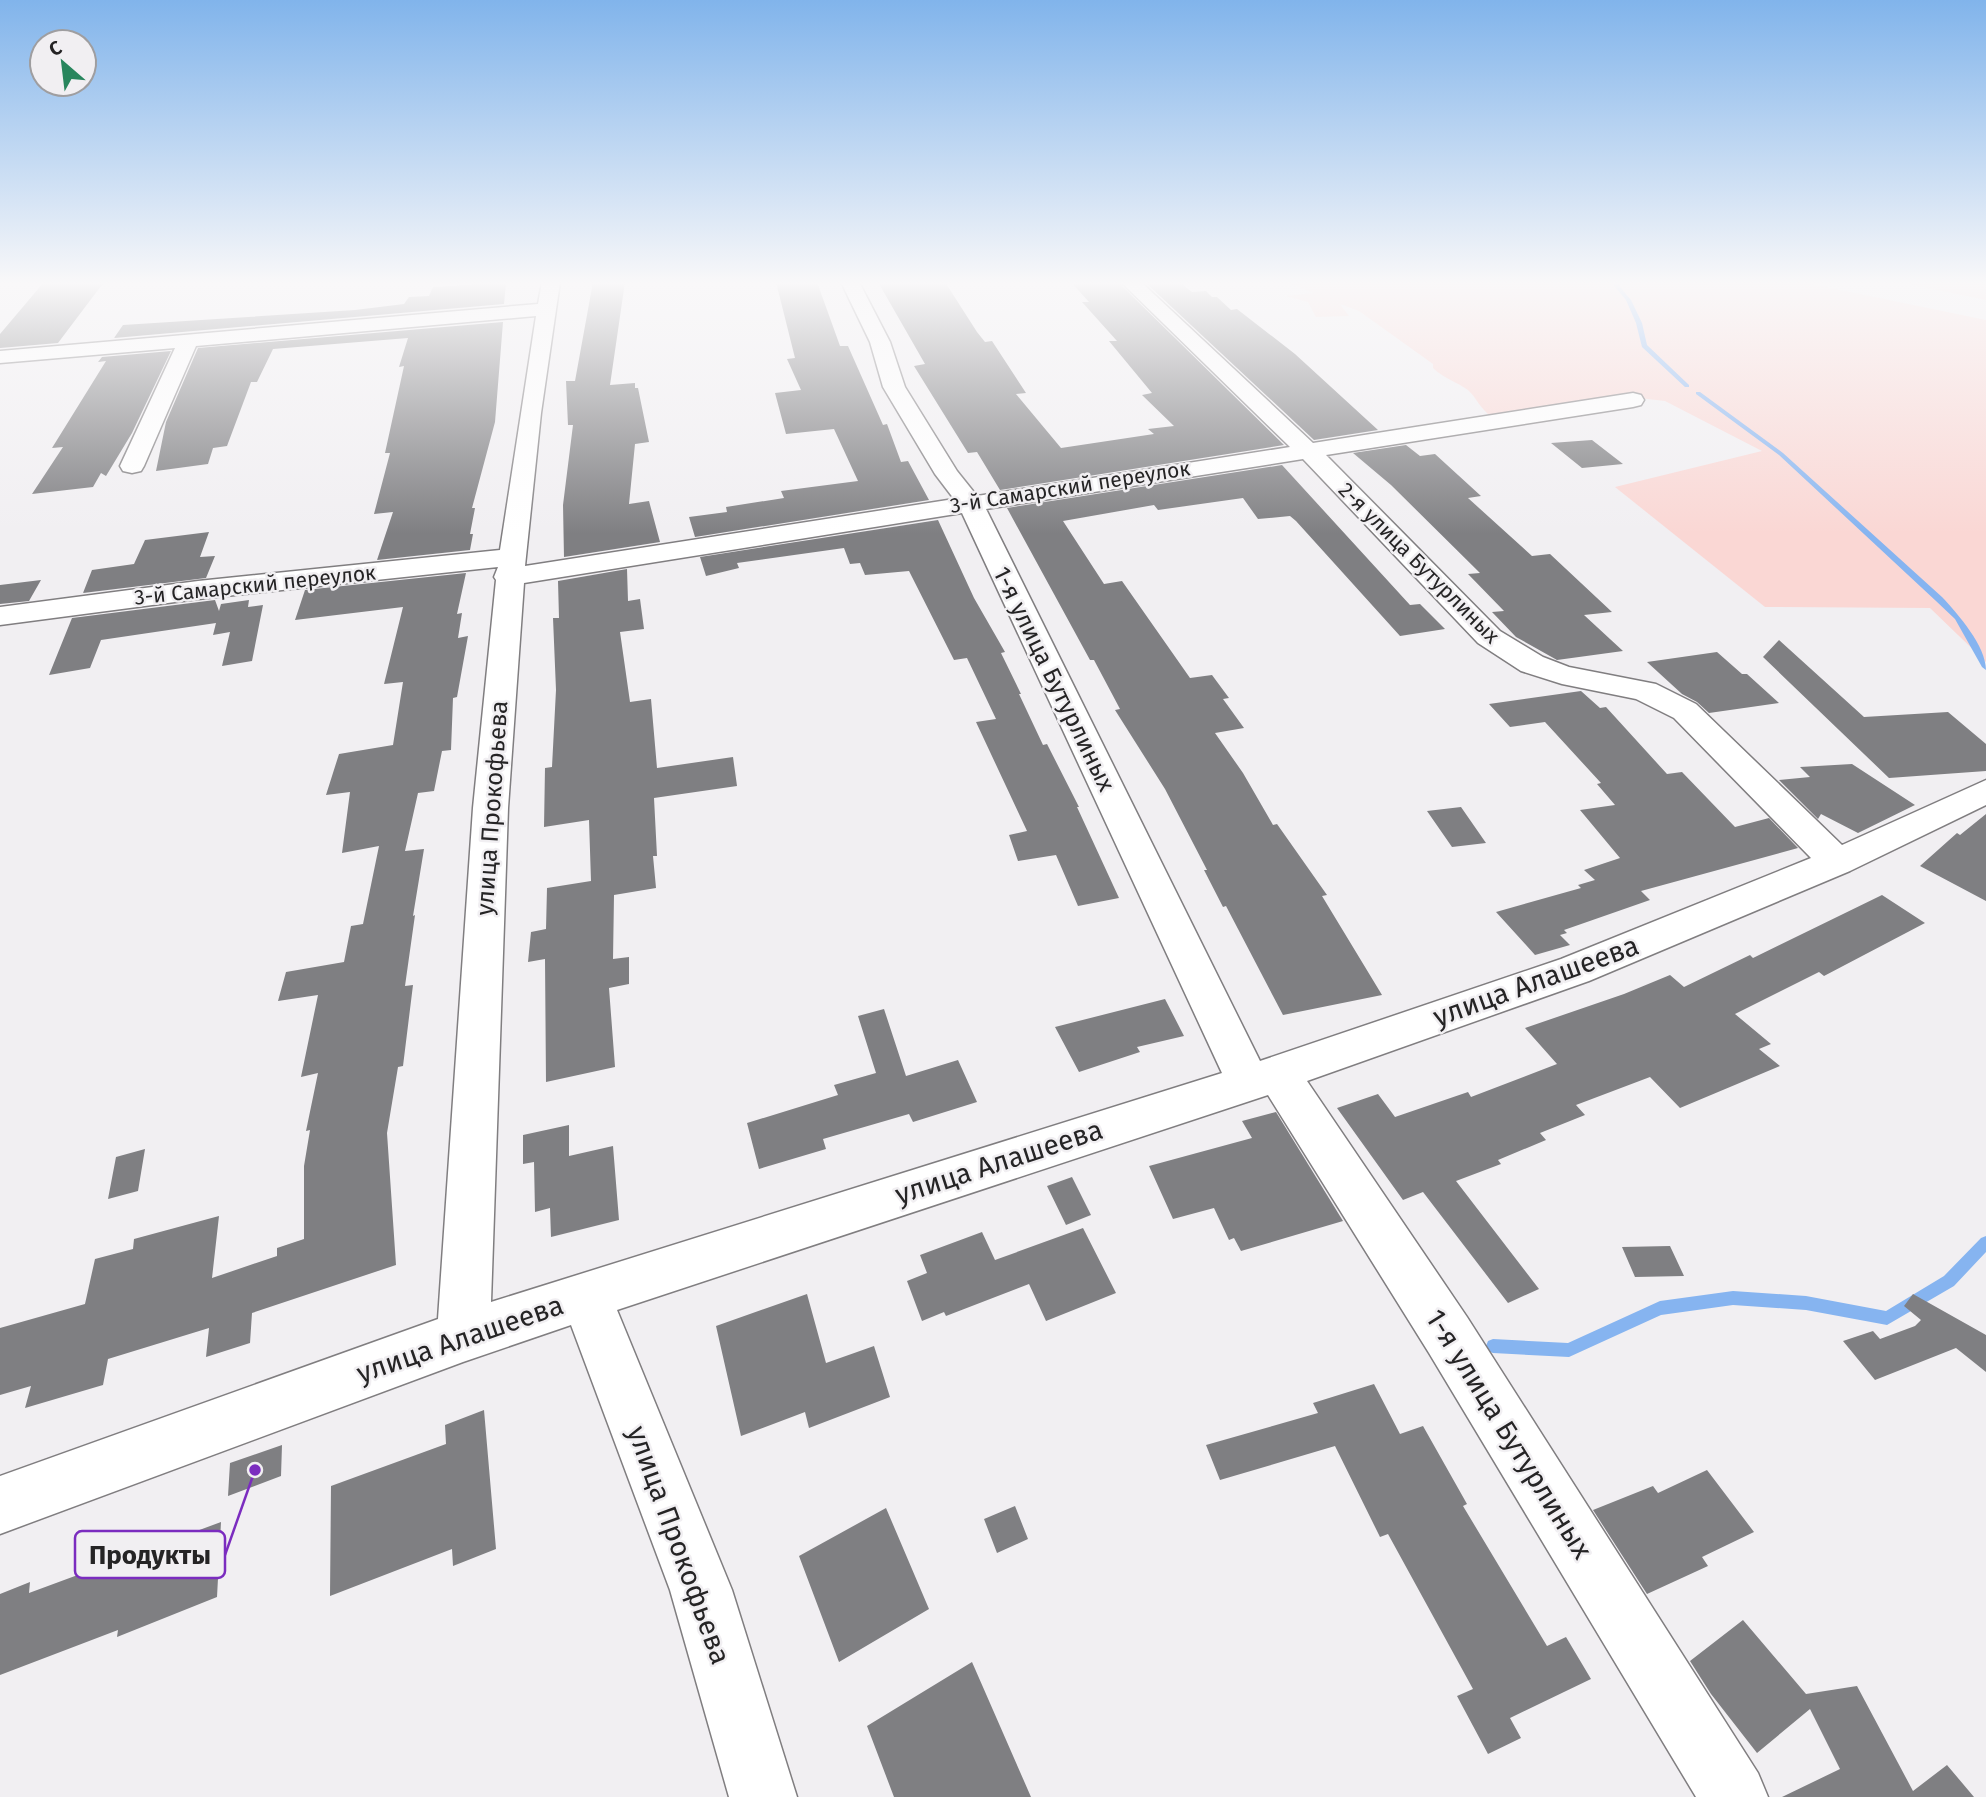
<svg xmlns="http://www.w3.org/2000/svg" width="1986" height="1797" font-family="'Fira Sans',sans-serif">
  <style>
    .green { fill: #fad7d4 }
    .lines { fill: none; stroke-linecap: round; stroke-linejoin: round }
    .stream { fill: #86b4f0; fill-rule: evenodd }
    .building { fill: #7f7f82 }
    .minor-casing { stroke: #807e80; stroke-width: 3 }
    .minor { fill: #fff; fill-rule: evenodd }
    .labels { text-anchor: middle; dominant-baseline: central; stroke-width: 5; stroke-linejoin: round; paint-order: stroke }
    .far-street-label { font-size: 21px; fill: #252425; stroke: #f1eff2 }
    .street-label { font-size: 24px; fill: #252425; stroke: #f1eff2 }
    .near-street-label { font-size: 28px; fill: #252425; stroke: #f1eff2 }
    .leader { fill: none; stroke: #7b2cbf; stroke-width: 2.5 }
    .callout-dot { fill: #7b2cbf; stroke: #f1eff2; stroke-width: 2.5 }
    .callout { fill: #f1eff2; stroke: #7b2cbf; stroke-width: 2.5 }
    .callout-label { font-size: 26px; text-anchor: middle; font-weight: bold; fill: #252425 }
  </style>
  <rect width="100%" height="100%" fill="#f1eff2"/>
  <path class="green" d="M 1287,282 L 1631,282 L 1645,285 L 1655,282 L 1802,282 L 1986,320 L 1986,662 L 1930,608 L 1765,607 L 1615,487 L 1762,451 L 1665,401 L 1630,397 L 1491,416 C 1480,409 1477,398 1468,390 C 1457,382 1443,378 1433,368 L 1433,364 L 1359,311 L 1340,304 L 1349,316 L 1316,317 L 1308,302 L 1286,296 L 1313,293 Z
    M 1898,282 L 1986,282 L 1986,300 Z"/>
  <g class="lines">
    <path class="stream" d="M 1611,282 L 1616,282 L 1631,300 L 1642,323 L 1647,345 L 1689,385 L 1689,387 L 1685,387 L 1642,347 L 1636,323 L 1626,300 Z
      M 1696,392 L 1700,392 L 1783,453 L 1942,597 C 1958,614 1986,646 1986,670 L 1982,667 L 1955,619 L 1936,601 L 1779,455 L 1696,394 Z
      M 1986,1236 L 1986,1252 L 1954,1286 L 1887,1325 L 1806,1310 L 1733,1305 L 1661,1315 L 1569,1357 L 1493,1353 L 1488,1351 L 1486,1346 L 1488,1341 L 1493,1339 L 1568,1343 L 1660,1301 L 1733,1291 L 1806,1296 L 1886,1311 L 1944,1276 L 1981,1238 Z"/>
  </g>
  <path class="building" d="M 44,282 L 104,282 L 58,343 L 0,348 L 0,334 Z
    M 593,282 L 625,282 L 610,385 L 635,383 L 635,388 L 638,388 L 649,442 L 635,444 L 629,504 L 649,501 L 660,542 L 564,557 L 563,505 L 573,425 L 568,425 L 566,381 L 575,381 Z
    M 776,282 L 817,282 L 840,346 L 848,346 L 883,425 L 887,424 L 901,462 L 908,461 L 929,500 L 695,537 L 689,517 L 727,512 L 726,507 L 784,498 L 781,491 L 858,481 L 834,429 L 786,434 L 775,393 L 801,390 L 787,359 L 795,358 Z
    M 878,282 L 945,282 L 977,332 L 985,342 L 992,341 L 1026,393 L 1016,394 L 1061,448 L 1154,434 L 1148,429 L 1174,426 L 1142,395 L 1152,393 L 1109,341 L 1117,341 L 1082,302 L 1089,302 L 1071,282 L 1118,282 L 1284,445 L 1000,490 L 977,452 L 968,453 L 914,366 L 925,364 Z
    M 1145,282 L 1179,282 L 1192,292 L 1206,291 L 1212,297 L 1217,297 L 1231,310 L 1237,309 L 1295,354 L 1378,430 L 1314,440 Z
    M 506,283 L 504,304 L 114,338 L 123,325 L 355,310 L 404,304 L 409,297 L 429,296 L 433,287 Z
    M 503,322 L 495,422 L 472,508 L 475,508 L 470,534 L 473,534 L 470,550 L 377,560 L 393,512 L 374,514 L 390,453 L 385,453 L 404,366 L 399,367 L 408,338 L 273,349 L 257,382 L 251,382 L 227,446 L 213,448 L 208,464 L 156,471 L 166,422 L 198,348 Z
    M 171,351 L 132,433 L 106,476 L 101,473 L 93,487 L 32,494 L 63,447 L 52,448 L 106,361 L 98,362 L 102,357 Z
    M 1592,440 L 1623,464 L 1582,468 L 1551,443 Z
    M 1406,445 L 1420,456 L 1435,454 L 1481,496 L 1468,498 L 1532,556 L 1550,554 L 1612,612 L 1584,615 L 1623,651 L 1557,660 L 1516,637 L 1492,612 L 1504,611 L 1468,574 L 1480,573 L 1391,485 L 1353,453 Z
    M 1282,465 L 1410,605 L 1420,604 L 1445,629 L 1400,636 L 1296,521 L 1290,516 L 1258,519 L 1243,498 L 1158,510 L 1154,505 L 1063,521 L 1104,584 L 1122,581 L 1190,678 L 1212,675 L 1229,698 L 1223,699 L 1244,728 L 1215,733 L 1243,773 L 1273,825 L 1277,824 L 1327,895 L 1322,896 L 1382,995 L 1283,1015 L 1226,906 L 1223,907 L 1204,870 L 1207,870 L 1165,789 L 1115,710 L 1120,709 L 1094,660 L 1090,660 L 1007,508 Z
    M 938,520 L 974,598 L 1005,652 L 1001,653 L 1021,694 L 1019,694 L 1043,745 L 1047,744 L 1079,807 L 1077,807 L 1119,898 L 1078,906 L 1056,855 L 1018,861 L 1009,835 L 1027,831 L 976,722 L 996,719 L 967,658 L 954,660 L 909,571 L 865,575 L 860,563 L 850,564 L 844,548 L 737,563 L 739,568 L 706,576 L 700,557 Z
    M 209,532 L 200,557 L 215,556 L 206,578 L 83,593 L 92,570 L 134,564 L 145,540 Z
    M 627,569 L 628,601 L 640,599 L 644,629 L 620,632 L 630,702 L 651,699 L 657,768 L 733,757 L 737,786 L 654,798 L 657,856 L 653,856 L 656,888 L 614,895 L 613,959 L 629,957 L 629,984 L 609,988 L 615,1067 L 546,1082 L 545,959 L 528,962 L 531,932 L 546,929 L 547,888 L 591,881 L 589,820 L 544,827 L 545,768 L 552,767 L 556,690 L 553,618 L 559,618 L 558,581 Z
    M 466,573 L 457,614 L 462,613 L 458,638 L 468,636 L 457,697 L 453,698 L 451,750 L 442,751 L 434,791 L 418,793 L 405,851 L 424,849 L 413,916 L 415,915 L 405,986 L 413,985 L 403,1066 L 398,1067 L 387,1133 L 396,1265 L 252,1313 L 250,1343 L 206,1357 L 209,1328 L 108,1359 L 103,1385 L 25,1408 L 31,1386 L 0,1395 L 0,1328 L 85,1304 L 95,1259 L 133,1249 L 134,1239 L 219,1216 L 212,1278 L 277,1256 L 277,1248 L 304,1239 L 304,1166 L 310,1130 L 306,1131 L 318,1073 L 301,1077 L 318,995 L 278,1001 L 286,972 L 344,962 L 351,926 L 363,924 L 379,846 L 342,853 L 350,792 L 326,795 L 339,754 L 393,745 L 403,682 L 384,684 L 403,607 L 295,620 L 305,590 Z
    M 41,580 L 29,601 L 0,604 L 0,585 Z
    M 215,600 L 219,611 L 221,604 L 249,600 L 248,607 L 263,605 L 252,661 L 222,666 L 230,632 L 213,635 L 216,623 L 101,640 L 90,668 L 49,675 L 72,618 Z
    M 1779,640 L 1864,717 L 1948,712 L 1986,744 L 1986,771 L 1889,778 L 1763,657 Z
    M 1717,652 L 1742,674 L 1747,674 L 1779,703 L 1709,713 L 1697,702 L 1682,694 L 1647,662 Z
    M 1581,691 L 1600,708 L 1606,707 L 1667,774 L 1682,772 L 1735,827 L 1769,818 L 1798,848 L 1641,891 L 1650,900 L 1564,930 L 1567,933 L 1560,935 L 1570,945 L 1535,955 L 1496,912 L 1581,888 L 1578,885 L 1595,880 L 1584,870 L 1620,858 L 1580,810 L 1615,805 L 1597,784 L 1601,783 L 1545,722 L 1510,727 L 1489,704 Z
    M 1852,764 L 1915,805 L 1858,833 L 1821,814 L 1818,819 L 1779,780 L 1810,777 L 1800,767 Z
    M 1461,807 L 1486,843 L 1452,847 L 1427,811 Z
    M 1986,814 L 1986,901 L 1920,866 L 1957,833 L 1960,835 Z
    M 1882,895 L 1925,923 L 1824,976 L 1819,972 L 1735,1014 L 1771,1044 L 1759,1049 L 1780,1066 L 1680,1108 L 1650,1077 L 1576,1105 L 1585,1115 L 1540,1133 L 1546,1140 L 1498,1160 L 1501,1164 L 1456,1181 L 1539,1289 L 1508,1303 L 1423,1192 L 1403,1200 L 1337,1108 L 1378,1094 L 1395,1117 L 1468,1092 L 1471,1097 L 1557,1064 L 1525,1028 L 1624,994 L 1670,975 L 1684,987 L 1750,955 L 1753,958 Z
    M 1165,999 L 1184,1036 L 1137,1047 L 1140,1052 L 1079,1072 L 1055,1027 Z
    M 884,1009 L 906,1076 L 958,1060 L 977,1102 L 913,1122 L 909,1114 L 823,1139 L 826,1149 L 759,1169 L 747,1123 L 838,1095 L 834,1085 L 876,1073 L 858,1016 Z
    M 1276,1112 L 1343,1221 L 1241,1251 L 1234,1238 L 1229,1240 L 1214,1208 L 1173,1219 L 1149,1166 L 1252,1138 L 1242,1121 Z
    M 569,1125 L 569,1156 L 613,1146 L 619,1220 L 551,1237 L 550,1208 L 535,1212 L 534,1162 L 523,1164 L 523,1135 Z
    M 145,1149 L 138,1191 L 108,1199 L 116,1157 Z
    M 1072,1177 L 1091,1215 L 1066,1225 L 1047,1186 Z
    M 1083,1228 L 1116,1293 L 1046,1321 L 1029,1284 L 946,1316 L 944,1312 L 922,1321 L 907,1281 L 927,1273 L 920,1255 L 982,1232 L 995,1260 Z
    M 1670,1246 L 1684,1276 L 1635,1277 L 1622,1247 Z
    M 807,1294 L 826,1363 L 874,1346 L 890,1397 L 809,1428 L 805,1412 L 741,1436 L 716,1326 Z
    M 1913,1294 L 1986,1335 L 1986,1372 L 1956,1348 L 1875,1380 L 1843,1341 L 1873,1331 L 1880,1339 L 1915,1326 L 1921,1320 L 1904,1306 Z
    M 1374,1384 L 1400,1434 L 1423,1426 L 1467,1504 L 1463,1506 L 1547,1646 L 1566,1637 L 1591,1679 L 1510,1718 L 1521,1738 L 1488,1754 L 1457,1696 L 1473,1689 L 1388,1534 L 1380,1537 L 1335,1446 L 1220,1480 L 1206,1445 L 1318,1413 L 1313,1403 Z
    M 484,1410 L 496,1549 L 453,1566 L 452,1549 L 330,1596 L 331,1486 L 446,1444 L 445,1425 Z
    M 282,1445 L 281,1476 L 228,1496 L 230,1463 Z
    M 1707,1470 L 1754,1532 L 1702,1557 L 1708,1566 L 1647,1594 L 1593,1510 L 1653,1486 L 1658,1493 Z
    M 1015,1506 L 1028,1539 L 997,1553 L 984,1519 Z
    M 886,1508 L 929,1609 L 839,1662 L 799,1556 Z
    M 221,1522 L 217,1597 L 117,1637 L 118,1630 L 0,1675 L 0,1594 L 30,1582 L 29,1593 Z
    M 1743,1620 L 1806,1694 L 1857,1686 L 1913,1791 L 1947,1765 L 1974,1797 L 1782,1797 L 1840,1769 L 1810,1709 L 1757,1753 L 1711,1694 L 1690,1661 Z
    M 972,1662 L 1031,1797 L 894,1797 L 867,1726 Z"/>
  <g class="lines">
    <g class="minor-casing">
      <path id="minor" d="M 542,282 L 560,282 L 541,413 L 525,566 L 954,499 L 935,474 L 883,387 L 870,342 L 841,282 L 859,282 L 890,342 L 905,387 L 957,471 L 977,496 L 1290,447 L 1121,282 L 1141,282 L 1313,443 L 1633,393 L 1641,395 L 1644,400 L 1641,405 L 1633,407 L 1326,455 L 1500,631 L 1543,657 L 1569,667 L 1656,684 L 1696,704 L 1842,845 L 1986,780 L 1986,805 L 1850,871 L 1589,981 L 1307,1081 L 1467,1317 L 1758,1773 L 1768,1797 L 1696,1797 L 1429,1353 L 1268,1095 L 617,1310 L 732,1590 L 797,1797 L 729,1797 L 670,1590 L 571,1325 L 463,1362 L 0,1534 L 0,1476 L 438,1319 L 473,808 L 496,580 L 494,577 L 498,567 L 198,599 L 0,625 L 0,607 L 198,581 L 500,550 L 536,316 L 196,346 L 144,466 L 141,471 L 132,473 L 123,471 L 120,466 L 175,348 L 0,363 L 0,351 L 538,304 ZM 1303,459 L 1478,643 L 1521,671 L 1562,684 L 1636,699 L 1674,718 L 1811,858 L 1561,959 L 1260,1061 L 986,509 ZM 962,513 L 1222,1073 L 491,1302 L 508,808 L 524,583 Z"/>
    </g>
    <use href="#minor" class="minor"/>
  </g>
  <linearGradient id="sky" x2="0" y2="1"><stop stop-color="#81b4eb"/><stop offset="0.53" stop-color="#f9f8f9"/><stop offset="1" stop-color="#f9f8f9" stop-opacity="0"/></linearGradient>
  <rect width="1986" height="534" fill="url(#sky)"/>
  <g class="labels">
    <g class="far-street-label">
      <text transform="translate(1070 487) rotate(-9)">3-й Самарский переулок</text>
      <text transform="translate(1419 563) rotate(45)">2-я улица Бутурлиных</text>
      <text transform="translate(255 585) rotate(-6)">3-й Самарский переулок</text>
    </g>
    <g class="street-label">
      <text transform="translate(1054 679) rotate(64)">1-я улица Бутурлиных</text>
      <text transform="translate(492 808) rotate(-86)">улица Прокофьева</text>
    </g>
    <g class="near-street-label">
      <text transform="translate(1536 981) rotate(-20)">улица Алашеева</text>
      <text transform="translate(999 1162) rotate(-18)">улица Алашеева</text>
      <text transform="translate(460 1339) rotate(-19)">улица Алашеева</text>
      <text transform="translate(1509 1434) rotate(58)">1-я улица Бутурлиных</text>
      <text transform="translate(679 1545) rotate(70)">улица Прокофьева</text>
    </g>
  </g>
  <path class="leader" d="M255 1470L225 1555"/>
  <circle class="callout-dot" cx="255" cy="1470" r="7"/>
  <rect class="callout" x="75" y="1531" width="150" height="47" rx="7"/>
  <g class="callout-label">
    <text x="150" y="1564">Продукты</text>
  </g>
  <g transform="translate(63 63) rotate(332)"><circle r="33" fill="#f1eff2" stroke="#9f9ea0" stroke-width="2"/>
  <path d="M0-5L12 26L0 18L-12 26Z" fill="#28865d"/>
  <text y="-10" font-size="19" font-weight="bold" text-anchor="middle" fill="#252425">С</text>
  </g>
</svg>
